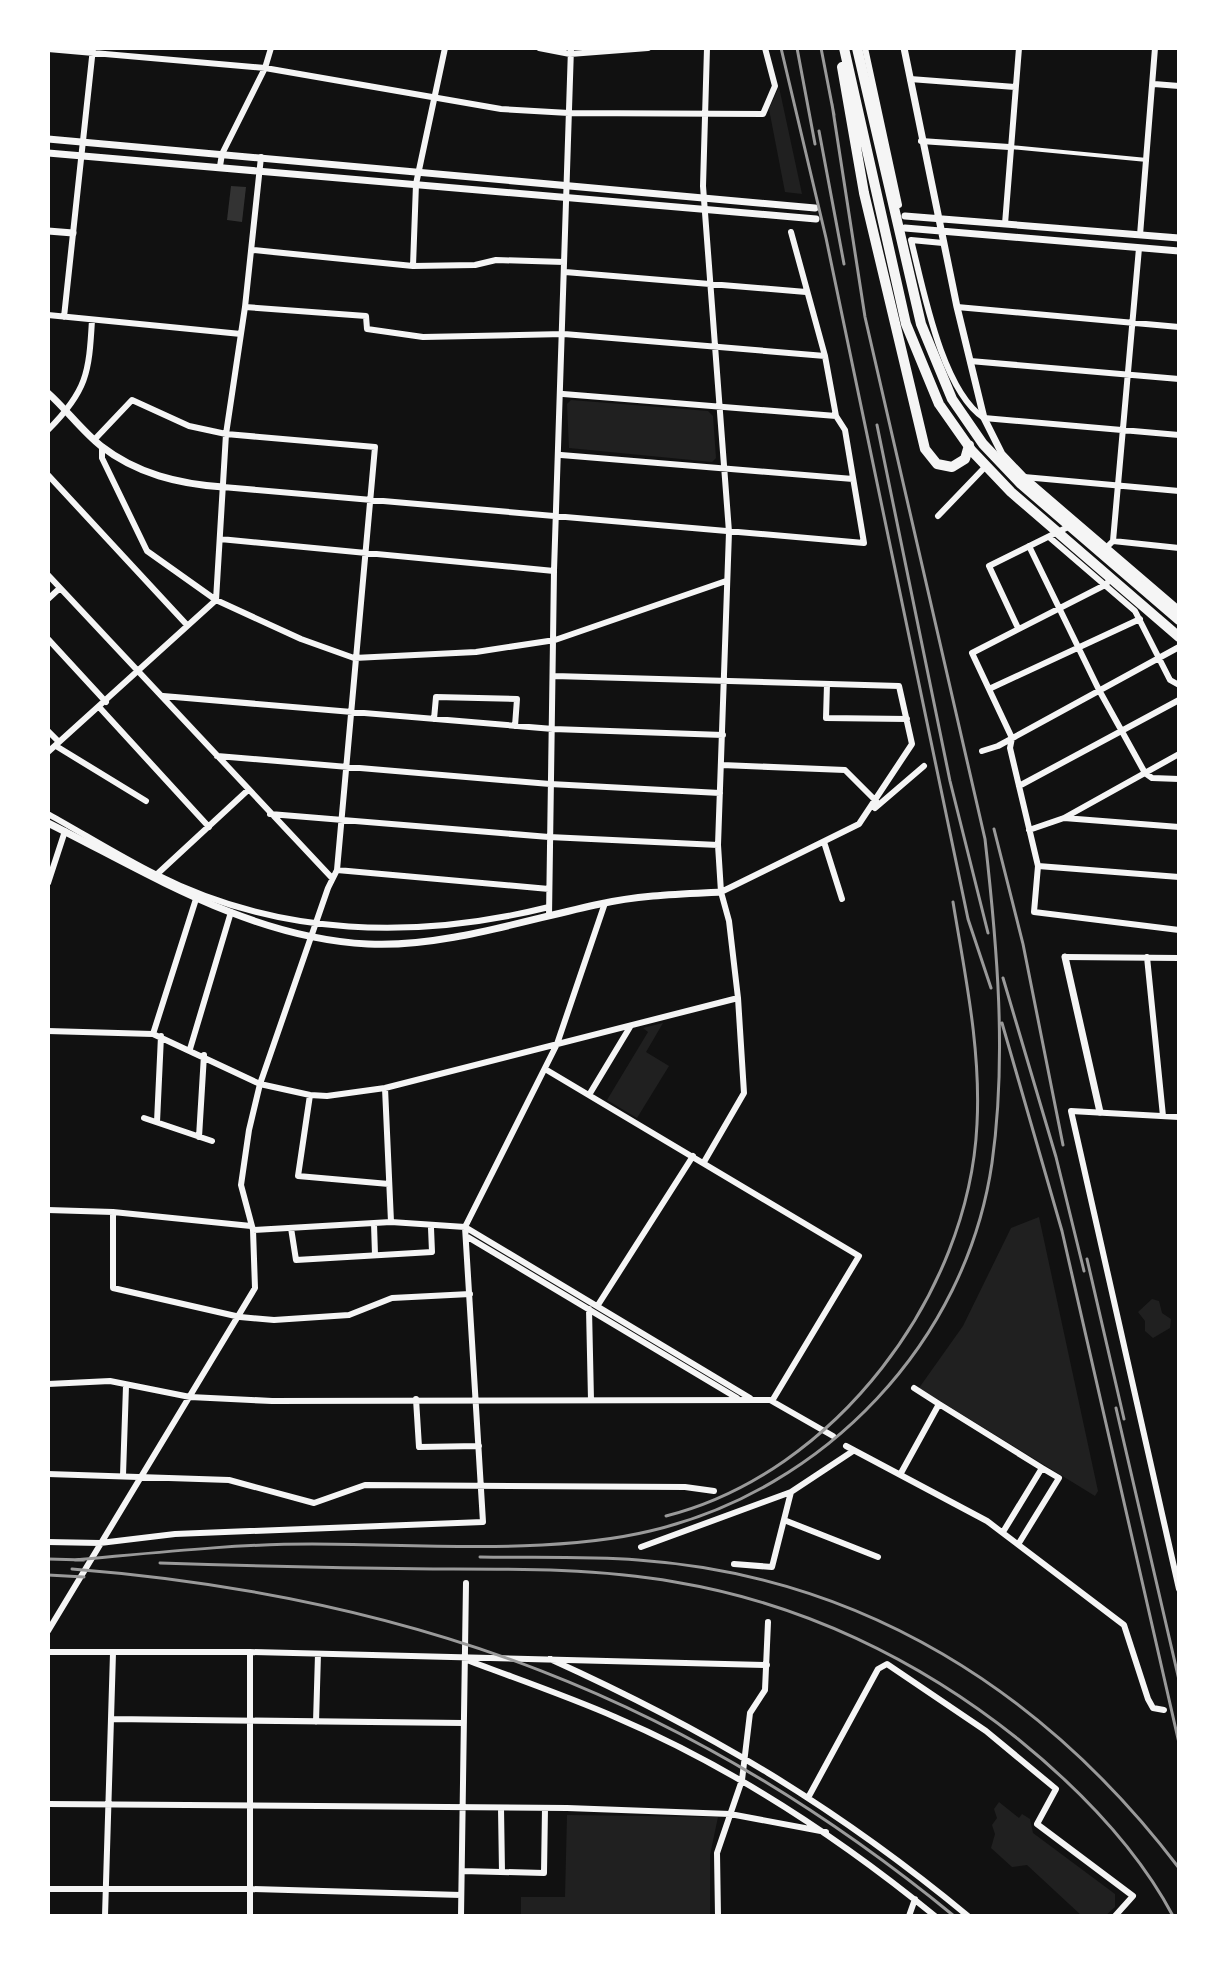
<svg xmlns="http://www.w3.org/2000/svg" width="1227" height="1964" font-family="'Libre Baskerville',serif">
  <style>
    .green { fill: #202020 }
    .water { fill: #333 }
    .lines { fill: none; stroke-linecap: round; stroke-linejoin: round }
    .pedestrian { stroke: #f5f5f5; stroke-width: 4 }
    .minor { stroke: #f5f5f5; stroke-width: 6 }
    .tertiary { stroke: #f5f5f5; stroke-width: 7 }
    .motorway { stroke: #f5f5f5; stroke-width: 10 }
    .rail { stroke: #9a9a9a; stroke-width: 3 }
  </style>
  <rect width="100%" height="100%" fill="#111"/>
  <path class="green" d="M 779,87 L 802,194 L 785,192 L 769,109 Z
    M 571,400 L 708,411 L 713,416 L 716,458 L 712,462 L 569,448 L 567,404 Z
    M 663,1023 L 646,1052 L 669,1066 L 637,1118 L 607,1100 L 648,1032 L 643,1028 Z
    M 1039,1217 L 1098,1491 L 1095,1496 L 919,1388 L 963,1326 L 1011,1228 Z
    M 1152,1299 L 1159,1301 L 1162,1313 L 1171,1319 L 1170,1328 L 1153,1338 L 1145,1331 L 1145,1321 L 1138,1312 Z
    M 999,1802 L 1019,1818 L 1022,1814 L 1030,1819 L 1033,1833 L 1115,1894 L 1115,1907 L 1105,1916 L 1082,1916 L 1027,1865 L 1012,1867 L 991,1848 L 995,1834 L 992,1825 L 997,1818 L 994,1809 Z
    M 567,1815 L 718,1817 L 710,1855 L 710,1916 L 521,1916 L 521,1897 L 565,1897 Z"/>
  <path class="water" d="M 231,186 L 246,187 L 242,222 L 227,220 Z"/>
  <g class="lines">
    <path class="pedestrian" d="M 1010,147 L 1147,160"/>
    <path class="minor" d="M 539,48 L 570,54 L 648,48
      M 865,48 L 899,205
      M 48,49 L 265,68 L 501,109 L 569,113 L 763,114 L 775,86 L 765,48
      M 910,79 L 1015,87
      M 1154,84 L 1179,86
      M 921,141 L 1009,147
      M 220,166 L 222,154 L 265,68 L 271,48
      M 1005,224 L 1019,48
      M 1140,235 L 1155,48
      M 943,243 L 911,240 C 923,288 942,391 984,418 L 1179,435
      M 253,250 L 413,266 L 475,265 L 496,260 L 564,262
      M 413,266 L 416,184 L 445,48
      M 565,272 L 806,292
      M 245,307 L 366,316 L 367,329 L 423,337 L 564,334 L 825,356
      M 957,307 L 1179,327
      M 48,315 L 241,334
      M 64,317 L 93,48
      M 970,361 L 1179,379
      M 563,394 L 836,416
      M 48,430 C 87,391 89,373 92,320
      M 102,447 L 102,458 L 147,551 L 216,600 L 301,639 L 354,658 L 476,652 L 555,640 L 726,581
      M 561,455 L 853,479
      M 48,475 L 187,625
      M 1024,477 L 1179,491
      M 223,487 L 864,543 L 845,430 L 836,416 L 825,356 L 791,232
      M 938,516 L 986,466
      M 1049,537 L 1135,611 L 1170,680 L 1179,685
      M 220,539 L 554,571
      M 1113,541 L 1179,548
      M 1029,546 L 1099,690 L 1145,773 L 1152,778 L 1179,779
      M 1106,548 L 1113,541 L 1139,248
      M 48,575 L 332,878
      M 1112,578 L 1105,585 L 972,653 L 1012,738 L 1010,748 L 1038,866 L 1034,912 L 1179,930
      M 48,599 L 60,588
      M 1018,628 L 989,566 L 1072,525
      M 48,639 L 106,702
      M 554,676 L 899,686 L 912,744 L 859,824 L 721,892
      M 827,684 L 826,718 L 907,719
      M 989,689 L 1140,619
      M 163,696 L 553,729 L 723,735
      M 100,708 L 209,827
      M 434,719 L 436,697 L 517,699 L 515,726
      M 48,731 L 59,742
      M 56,746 L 146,801
      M 982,751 L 998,746 L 1179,647
      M 48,752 L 216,600 L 226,434 L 245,307 L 261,157
      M 217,756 L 550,784 L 720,793
      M 722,765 L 845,770 L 876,801
      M 1019,786 L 1179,700
      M 875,808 L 924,766
      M 48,814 C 84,834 119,856 155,874 C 279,937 416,940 549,907
      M 270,814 L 549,837 L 718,845
      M 1064,818 L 1179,827
      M 1029,830 L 1064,818 L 1179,754
      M 824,842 L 842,899
      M 1038,866 L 1179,877
      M 337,870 L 549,889
      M 154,877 L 248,790
      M 48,883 L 65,831
      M 549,916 L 554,571 L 571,48
      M 1065,957 L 1179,958
      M 1147,957 L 1163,1116
      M 48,1031 L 153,1034 L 260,1084 L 310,1095 L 327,1096 L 385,1088 L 738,998
      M 153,1034 L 196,899
      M 190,1049 L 231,912
      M 545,1069 L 859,1256 L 772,1401
      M 385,1088 L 391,1222
      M 310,1095 L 298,1176 L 389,1184
      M 589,1095 L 630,1027
      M 1179,1117 L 1071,1111 L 1179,1589
      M 144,1118 L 212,1141
      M 157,1122 L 161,1036
      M 199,1137 L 204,1055
      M 704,1162 L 744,1093 L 738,998 L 729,921 L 721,892 L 718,845 L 729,532 L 703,186 L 707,48
      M 48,1210 L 113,1212 L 251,1226
      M 113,1212 L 113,1288 L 240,1317 L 274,1320 L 349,1315 L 392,1298 L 470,1294
      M 374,1224 L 375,1255
      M 291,1228 L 296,1260 L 432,1252 L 431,1228
      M 253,1230 L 391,1222 L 465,1227 L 750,1398
      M 466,1236 L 737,1398
      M 598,1305 L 693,1156
      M 589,1309 L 591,1400
      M 48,1384 L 110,1381 L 190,1397 L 272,1401 L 770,1400 L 833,1436
      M 416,1399 L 419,1447 L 479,1446
      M 939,1404 L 1042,1468
      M 846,1446 L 987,1521 L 1124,1625 L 1148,1699 L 1153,1708 L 1164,1710
      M 901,1473 L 939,1404 L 914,1388
      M 48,1474 L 229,1480 L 314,1503 L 365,1485 L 685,1487 L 714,1491
      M 123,1475 L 126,1386
      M 784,1520 L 878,1557
      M 1003,1532 L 1042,1468 L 1059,1478 L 1019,1543
      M 48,1542 L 100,1543 L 175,1534 L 483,1522 L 465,1227 L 557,1044 L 605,903
      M 641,1547 L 791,1492
      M 734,1564 L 772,1567 L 791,1492 L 853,1451
      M 48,1631 L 255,1288 L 253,1230 L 241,1185 L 249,1130 L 260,1084 L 328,888 L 337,870 L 375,447 L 226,434 L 189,426 L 132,400 L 95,439
      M 48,1652 L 250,1652 L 767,1665
      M 550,1659 C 707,1730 835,1806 968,1916
      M 467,1660 C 517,1679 567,1696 615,1717 C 732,1767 837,1836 935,1916
      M 111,1719 L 463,1723
      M 316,1722 L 318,1654
      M 809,1796 L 878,1669 L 887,1664 L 986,1731 L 1056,1789 L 1037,1824 L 1133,1896 L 1115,1916
      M 48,1804 L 567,1808 L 730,1814 L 826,1832
      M 501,1808 L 502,1872
      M 462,1871 L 544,1873 L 545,1808
      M 48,1889 L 250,1889 L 461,1895
      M 105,1916 L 113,1653
      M 250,1916 L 250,1652
      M 461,1916 L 466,1583
      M 718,1916 L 717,1853 L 742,1780 L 750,1713 L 765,1690 L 768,1622
      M 909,1916 L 915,1899"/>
    <path class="tertiary" d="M 904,48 L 957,307 L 984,418 L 1002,454 L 1024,477 L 1179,610
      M 48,139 L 815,208
      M 48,153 L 816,219
      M 905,216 L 1179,238
      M 905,228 L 1179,251
      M 48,231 L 73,233
      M 48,393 C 66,409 82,431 101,446 C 137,474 179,484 223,487
      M 48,823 C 150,874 250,938 368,944 C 442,948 528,919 600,904 C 639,895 681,894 721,892
      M 1065,957 L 1100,1112"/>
    <path class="motorway" d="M 844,48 L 906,324 L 939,404 L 972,451 L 1011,492 L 1179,637
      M 857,48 L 921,324 L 952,399 L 983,444 L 1021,484 L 1179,620
      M 842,67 L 864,193 L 925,449 L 937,464 L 952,467 L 965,459 L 969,445"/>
    <path class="rail" d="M 781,48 L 826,238 L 968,919 L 991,988
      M 797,48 L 815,144
      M 821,48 L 834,115
      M 819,131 L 844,264
      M 877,425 L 950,781 L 988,933
      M 994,829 L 1023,944 L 1063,1145
      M 1003,978 L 1056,1157 L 1084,1271
      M 1002,1023 L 1062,1231 L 1179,1743
      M 1087,1259 L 1124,1419
      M 1116,1408 L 1179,1680
      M 666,1516 C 835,1473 969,1295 977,1124 C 981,1049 965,975 953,902
      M 480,1557 C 532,1558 586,1556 638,1560 C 863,1576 1045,1692 1179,1868
      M 48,1559 L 84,1560
      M 75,1560 C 153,1553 233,1544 312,1544 C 416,1544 551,1555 650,1531 C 825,1490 966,1342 992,1163 C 1007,1057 997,945 985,839 L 865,317 L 832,104
      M 160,1563 C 251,1566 342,1568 433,1569 C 513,1569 595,1568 675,1582 C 801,1603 918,1659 1018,1739 C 1077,1787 1137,1848 1173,1916
      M 72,1569 C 413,1596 688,1698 954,1916
      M 48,1575 L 84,1577"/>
  </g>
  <rect width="1227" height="1964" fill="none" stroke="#ffffff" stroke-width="100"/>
</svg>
